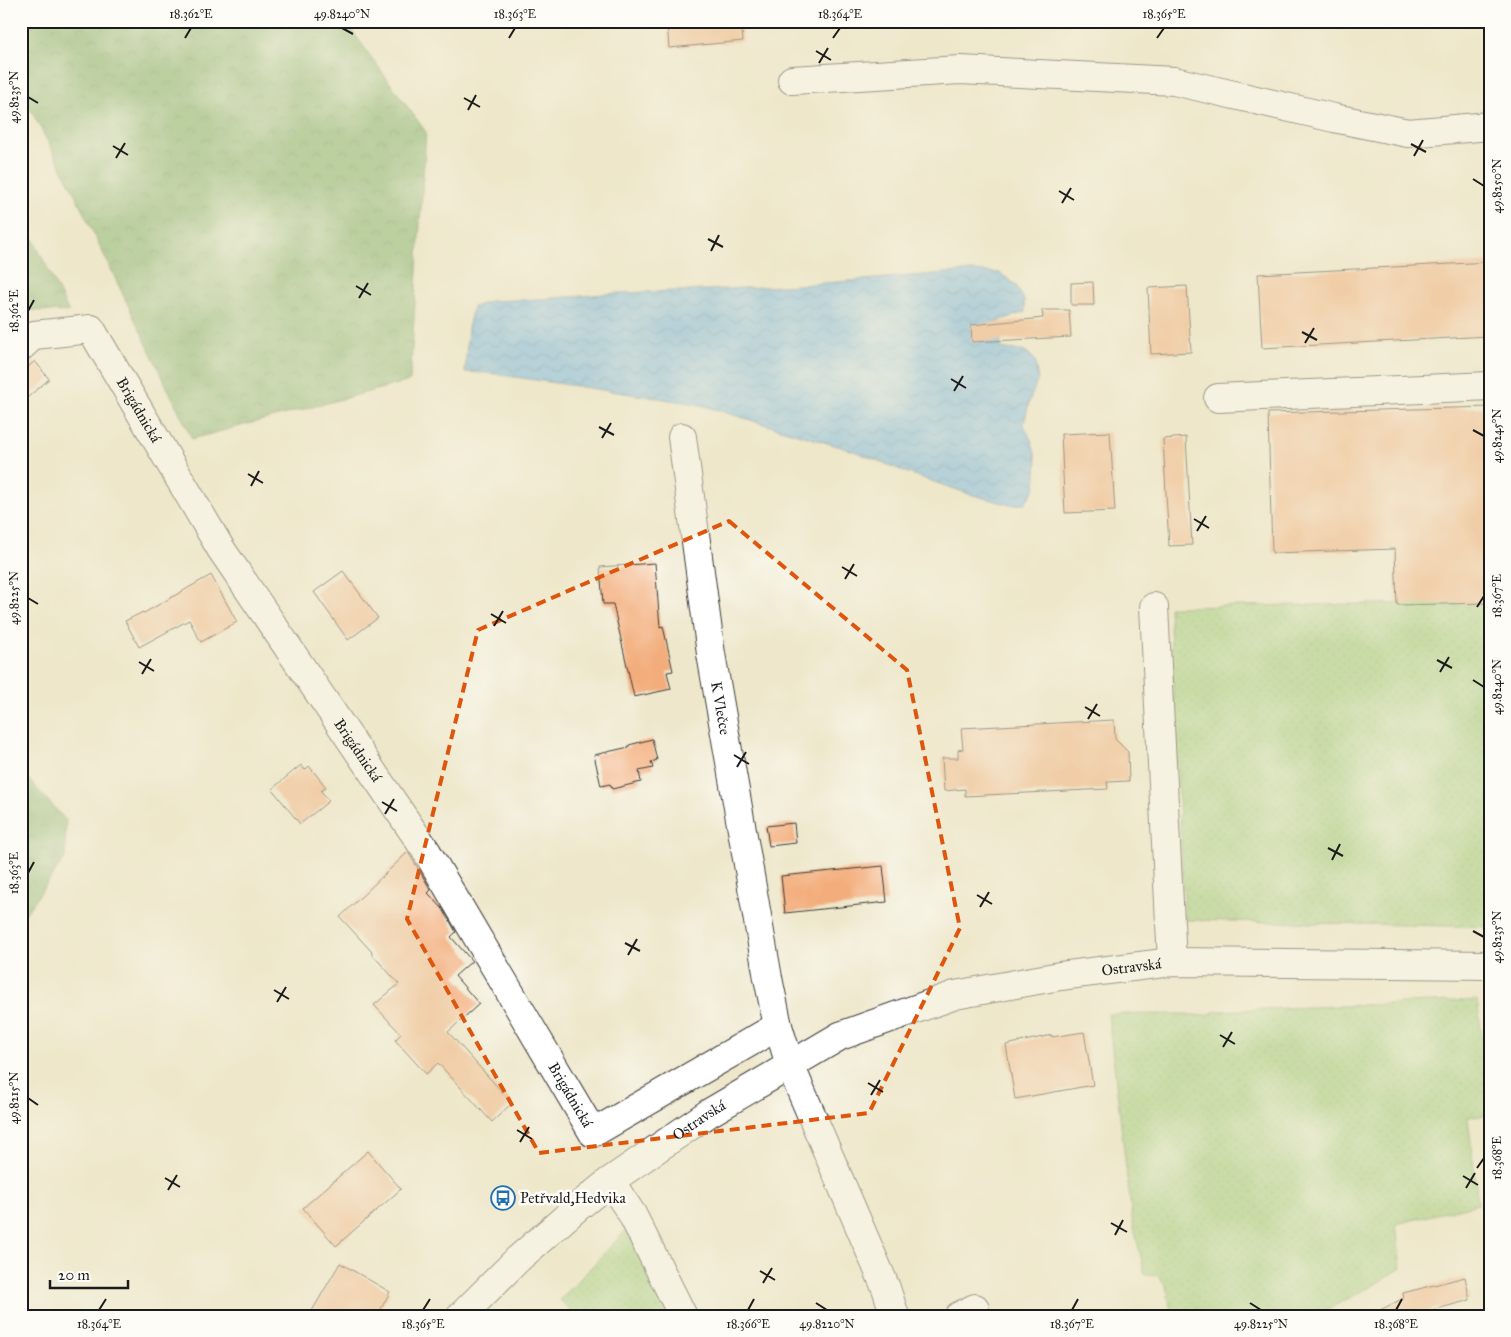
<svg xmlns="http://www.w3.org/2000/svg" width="1511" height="1337" font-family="'IM FELL Great Primer',serif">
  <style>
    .grass { fill: url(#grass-dots); stroke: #5c754c }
    .forest { fill: url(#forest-crowns); stroke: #4c6644 }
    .water { fill: url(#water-waves); stroke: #466982 }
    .building { fill: #f3ad7c }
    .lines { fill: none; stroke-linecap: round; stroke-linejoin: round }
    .minor-casing { stroke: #3c3a36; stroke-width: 30 }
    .major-casing { stroke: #3c3a36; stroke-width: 30 }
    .minor { stroke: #fff; stroke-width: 28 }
    .major { stroke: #fff; stroke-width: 28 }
    .marked { fill: none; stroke: #de560d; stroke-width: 4; stroke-dasharray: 10 6; stroke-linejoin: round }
    .ticks { fill: none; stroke: #1c1c1c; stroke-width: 2 }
    .labels { text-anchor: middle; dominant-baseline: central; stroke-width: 5; stroke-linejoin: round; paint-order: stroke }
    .street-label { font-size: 15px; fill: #1c1c1c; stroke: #fdfcf7 }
    .poi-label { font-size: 15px; fill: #1c1c1c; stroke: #fdfcf7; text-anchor: start }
    .neatline { fill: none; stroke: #1c1c1c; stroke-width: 2 }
    .ticks-label { font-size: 12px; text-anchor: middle; fill: #1c1c1c }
  </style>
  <defs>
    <pattern id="grass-dots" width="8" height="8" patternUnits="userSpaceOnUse" patternTransform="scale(1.25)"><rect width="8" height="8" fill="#9cce7d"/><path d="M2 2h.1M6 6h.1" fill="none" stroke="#86b06b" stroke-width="1.8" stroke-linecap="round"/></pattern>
    <pattern id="forest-crowns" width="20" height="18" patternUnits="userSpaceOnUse" patternTransform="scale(1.25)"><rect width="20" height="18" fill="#7db16c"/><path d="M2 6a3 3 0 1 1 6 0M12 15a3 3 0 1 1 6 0" fill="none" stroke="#668f58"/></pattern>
    <pattern id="water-waves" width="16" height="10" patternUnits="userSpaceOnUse" patternTransform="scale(1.25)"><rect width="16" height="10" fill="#71b6e7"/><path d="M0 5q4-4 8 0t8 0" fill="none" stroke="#5c93ba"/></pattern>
  </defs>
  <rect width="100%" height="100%" fill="#fdfcf7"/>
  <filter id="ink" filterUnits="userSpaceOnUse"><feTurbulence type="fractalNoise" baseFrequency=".02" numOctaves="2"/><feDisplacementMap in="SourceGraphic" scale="10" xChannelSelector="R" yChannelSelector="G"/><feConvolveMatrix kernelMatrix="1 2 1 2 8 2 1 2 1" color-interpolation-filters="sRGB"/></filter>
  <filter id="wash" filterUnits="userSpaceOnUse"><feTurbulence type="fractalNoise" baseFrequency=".0096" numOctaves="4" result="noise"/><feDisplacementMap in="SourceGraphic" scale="20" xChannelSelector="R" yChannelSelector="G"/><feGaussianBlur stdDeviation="1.12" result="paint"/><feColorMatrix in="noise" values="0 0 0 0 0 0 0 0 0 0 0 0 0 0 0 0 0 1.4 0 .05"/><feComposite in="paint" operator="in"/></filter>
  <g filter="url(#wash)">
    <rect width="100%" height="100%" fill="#eee7cb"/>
    <path class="grass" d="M 1490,602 L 1490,927 L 1185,920 L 1169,607 Z
      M 1477,1000 L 1490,1096 L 1490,1115 L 1468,1117 L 1478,1204 L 1396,1224 L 1401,1268 L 1374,1285 L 1315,1316 L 1172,1316 L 1166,1285 L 1158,1276 L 1145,1275 L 1132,1219 L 1108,1014 L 1187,1014 L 1203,1016 L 1217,1011 Z
      M 631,1225 L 676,1316 L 565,1316 L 571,1310 L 560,1300 Z"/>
    <path class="forest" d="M 21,21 L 345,21 L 426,132 L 410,381 L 192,439 L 71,186 L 21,91 Z
      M 21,214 L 69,312 L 21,310 Z
      M 21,771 L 66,820 L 65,858 L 21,920 Z"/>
    <path class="water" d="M 972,271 L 1000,273 L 1016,285 L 1024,300 L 1025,312 L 999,321 L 1001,348 L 1027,352 L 1035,360 L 1038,379 L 1029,402 L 1024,425 L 1032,442 L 1037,462 L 1035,488 L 1024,504 L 1010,505 L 969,494 L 908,473 L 854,451 L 697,404 L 488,373 L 465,372 L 468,328 L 473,307 L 489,301 L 542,299 L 617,293 L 705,290 L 800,285 Z"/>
    <g id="blocks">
      <path class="building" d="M 667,21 L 741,21 L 743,41 L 669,48 Z
        M 1490,262 L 1490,336 L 1262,348 L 1258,274 Z
        M 1093,282 L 1094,305 L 1071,305 L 1071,283 Z
        M 1187,286 L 1191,352 L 1151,354 L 1148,288 Z
        M 1042,310 L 1069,310 L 1071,337 L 972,342 L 971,325 L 1043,318 Z
        M 35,361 L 49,379 L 21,403 L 21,373 Z
        M 1490,407 L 1490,603 L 1397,605 L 1395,549 L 1272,553 L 1268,413 Z
        M 1110,432 L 1115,511 L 1065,513 L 1061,434 Z
        M 1186,437 L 1192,545 L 1169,546 L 1163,439 Z
        M 655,563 L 660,627 L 663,626 L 673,671 L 667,672 L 671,689 L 634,697 L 613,604 L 603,604 L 600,567 Z
        M 343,571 L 378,618 L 348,640 L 314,592 Z
        M 211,575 L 237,622 L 201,642 L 189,620 L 139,647 L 125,621 L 143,612 L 144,613 Z
        M 1114,720 L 1115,739 L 1128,752 L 1129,781 L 1107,782 L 1108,789 L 965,796 L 965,789 L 944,791 L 942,758 L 958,758 L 958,750 L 963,749 L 961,728 Z
        M 652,739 L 657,760 L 651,762 L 653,768 L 639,771 L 641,782 L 612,789 L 610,784 L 601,786 L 594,755 L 629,747 L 629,745 Z
        M 301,765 L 305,770 L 309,766 L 326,787 L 321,791 L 329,801 L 300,824 L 272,789 Z
        M 794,823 L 796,843 L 769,846 L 766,826 Z
        M 408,852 L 431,890 L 428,893 L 443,909 L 456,932 L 451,937 L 472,961 L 455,976 L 479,1004 L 448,1032 L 512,1103 L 492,1122 L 438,1063 L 426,1074 L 395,1040 L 401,1034 L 374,1005 L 399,984 L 371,953 L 372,952 L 340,917 Z
        M 883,866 L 887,902 L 785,913 L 781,876 Z
        M 1084,1032 L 1093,1085 L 1015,1099 L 1006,1045 L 1052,1035 L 1052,1037 Z
        M 368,1151 L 401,1189 L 336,1246 L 303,1208 Z
        M 340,1263 L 390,1292 L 377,1316 L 309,1316 Z
        M 1465,1277 L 1470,1300 L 1410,1316 L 1368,1316 L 1404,1298 L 1403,1293 Z"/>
    </g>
  </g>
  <g filter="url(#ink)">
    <use href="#blocks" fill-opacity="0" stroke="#3c3a36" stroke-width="1"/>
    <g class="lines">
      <g class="minor-casing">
        <g id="minor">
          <path d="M 792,80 L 960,70 L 1174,81 L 1334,118 L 1408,133 L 1490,126"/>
          <path id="s1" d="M 21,347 L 34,335 L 91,329 L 221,549 L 427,852 L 593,1133 L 778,1026"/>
          <path d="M 1218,398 L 1490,386"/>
          <path id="s2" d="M 682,437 L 711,654 L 768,978 L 778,1026 L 790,1065 L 886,1288 L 895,1316"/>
          <path d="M 1154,607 L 1172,962"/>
          <path d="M 610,1181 L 632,1214 L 683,1316"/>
          <path d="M 959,1316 L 975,1308"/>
        </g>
      </g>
      <g class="major-casing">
        <g id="major">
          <path id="s3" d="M 461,1316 L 518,1259 L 579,1206 L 610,1181 L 709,1113 L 840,1036 L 955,995 L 1060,976 L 1172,962 L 1490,965"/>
        </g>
      </g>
      <use href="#minor" class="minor"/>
      <use href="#major" class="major"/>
    </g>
  </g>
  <path d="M0 0H1511V1337H0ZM 729,521 L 907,670 L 960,928 L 869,1113 L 539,1153 L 407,919 L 478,630 Z" fill="#eee7cb" fill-opacity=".55" fill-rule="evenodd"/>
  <path class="marked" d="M 729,521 L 907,670 L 960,928 L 869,1113 L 539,1153 L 407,919 L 478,630 Z"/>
  <path class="ticks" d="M 342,28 L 353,34M 185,38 L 191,28M 509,38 L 515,28M 833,38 L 840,28M 1157,38 L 1164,28M 816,51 L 831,60M 819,63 L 828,48M 28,97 L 38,103M 464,98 L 480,107M 468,110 L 476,95M 1411,144 L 1426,152M 113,146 L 128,155M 1414,156 L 1423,140M 116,158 L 125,143M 1473,179 L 1484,186M 1059,191 L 1074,200M 1062,203 L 1071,188M 708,239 L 723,247M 711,251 L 719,235M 356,286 L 371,295M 359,298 L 368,283M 28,311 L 34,300M 1302,332 L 1317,340M 1305,343 L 1314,328M 951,379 L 966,388M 954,391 L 963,376M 599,427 L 614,435M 1473,430 L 1484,436M 602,438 L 611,423M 248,474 L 263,483M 251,486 L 259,471M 1194,519 L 1209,528M 1197,531 L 1206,516M 842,567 L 857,576M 845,579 L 854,564M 28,598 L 38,604M 1477,607 L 1484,596M 491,614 L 506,623M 494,626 L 503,611M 1437,660 L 1452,668M 139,662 L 154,671M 1440,672 L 1449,657M 142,674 L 151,659M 1473,680 L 1484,687M 1085,707 L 1100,716M 1088,719 L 1097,704M 734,755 L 749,764M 737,767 L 746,752M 382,802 L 397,811M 385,814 L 394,799M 1328,848 L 1343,856M 1332,860 L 1340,844M 28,873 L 34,862M 977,895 L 992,904M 980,907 L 989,892M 1473,931 L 1484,937M 625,943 L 640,951M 628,955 L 637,939M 274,990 L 289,999M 277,1002 L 286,987M 1220,1035 L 1235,1044M 1223,1047 L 1232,1032M 868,1083 L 883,1092M 871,1095 L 880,1080M 28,1098 L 38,1105M 517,1130 L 532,1139M 520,1142 L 529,1127M 1477,1168 L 1484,1158M 1463,1176 L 1478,1185M 165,1178 L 180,1187M 1466,1188 L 1475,1173M 168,1190 L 177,1175M 1111,1223 L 1127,1232M 1115,1235 L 1123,1220M 760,1271 L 775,1280M 763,1283 L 772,1268M 816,1303 L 827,1310M 1250,1303 L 1261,1310M 99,1310 L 106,1299M 423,1310 L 430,1299M 748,1310 L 754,1299M 1072,1310 L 1078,1299M 1396,1310 L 1402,1299"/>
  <defs>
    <g id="bus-ring" transform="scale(1.25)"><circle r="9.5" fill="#fdfcf7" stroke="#1f6fb2" stroke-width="1.5"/><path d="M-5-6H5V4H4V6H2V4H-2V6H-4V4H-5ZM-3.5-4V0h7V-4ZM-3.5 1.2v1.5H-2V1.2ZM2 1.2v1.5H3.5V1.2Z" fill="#1f6fb2"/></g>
  </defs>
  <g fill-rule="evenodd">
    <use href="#bus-ring" x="503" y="1198"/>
  </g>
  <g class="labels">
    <g class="street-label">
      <text stroke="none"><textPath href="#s1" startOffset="169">Brigádnická</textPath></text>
      <text stroke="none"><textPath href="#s2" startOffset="274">K Vlečce</textPath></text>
      <text stroke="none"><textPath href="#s1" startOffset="574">Brigádnická</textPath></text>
      <text stroke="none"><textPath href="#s3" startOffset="774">Ostravská</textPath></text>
      <text stroke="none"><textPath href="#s1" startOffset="979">Brigádnická</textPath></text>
      <text stroke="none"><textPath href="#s3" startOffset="309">Ostravská</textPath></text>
    </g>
    <g class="poi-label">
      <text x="520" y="1198">Petřvald,Hedvika</text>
    </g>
  </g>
  <rect width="1511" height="1337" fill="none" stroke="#fdfcf7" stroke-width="55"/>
  <path d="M50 1280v8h78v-8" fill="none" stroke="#1c1c1c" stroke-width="2.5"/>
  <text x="58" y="1280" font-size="15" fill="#1c1c1c" stroke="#fdfcf7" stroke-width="4" paint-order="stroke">20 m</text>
  <rect x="28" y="28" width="1456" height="1282" class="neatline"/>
  <g class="ticks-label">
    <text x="191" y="18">18.362°E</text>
    <text x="342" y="18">49.8240°N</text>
    <text x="515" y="18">18.363°E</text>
    <text x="840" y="18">18.364°E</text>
    <text x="1164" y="18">18.365°E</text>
    <text transform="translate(14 97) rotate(-90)" y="4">49.8235°N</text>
    <text transform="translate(1497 186) rotate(-90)" y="4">49.8250°N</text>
    <text transform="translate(14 311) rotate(-90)" y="4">18.362°E</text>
    <text transform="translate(1497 436) rotate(-90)" y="4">49.8245°N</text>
    <text transform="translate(1497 596) rotate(-90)" y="4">18.367°E</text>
    <text transform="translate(14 598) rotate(-90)" y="4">49.8225°N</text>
    <text transform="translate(1497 687) rotate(-90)" y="4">49.8240°N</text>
    <text transform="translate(14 873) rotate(-90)" y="4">18.363°E</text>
    <text transform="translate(1497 937) rotate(-90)" y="4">49.8235°N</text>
    <text transform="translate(14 1098) rotate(-90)" y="4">49.8215°N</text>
    <text transform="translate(1497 1158) rotate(-90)" y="4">18.368°E</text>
    <text x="99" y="1328">18.364°E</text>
    <text x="423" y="1328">18.365°E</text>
    <text x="748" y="1328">18.366°E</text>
    <text x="827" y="1328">49.8220°N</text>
    <text x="1072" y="1328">18.367°E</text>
    <text x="1261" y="1328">49.8225°N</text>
    <text x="1396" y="1328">18.368°E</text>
  </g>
</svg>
